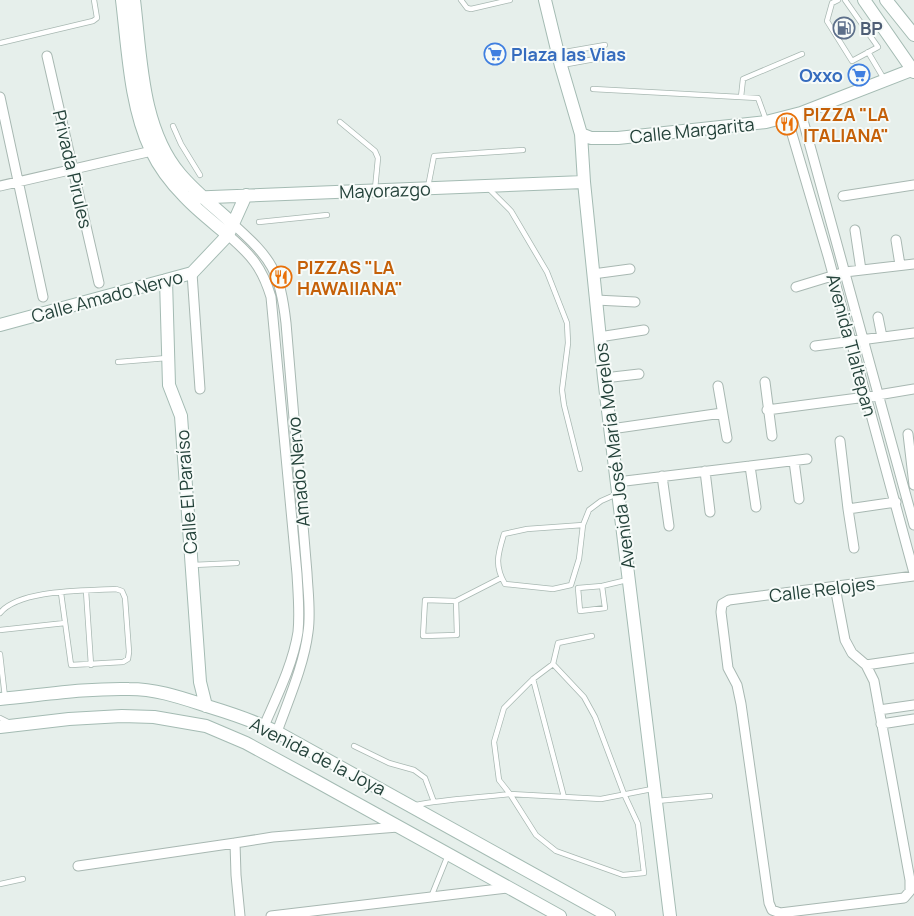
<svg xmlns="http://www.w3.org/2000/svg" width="914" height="916" font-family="Manrope,sans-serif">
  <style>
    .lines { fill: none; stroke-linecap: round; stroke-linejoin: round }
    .lane-casing { stroke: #a8b8b2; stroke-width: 6 }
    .street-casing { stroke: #a8b8b2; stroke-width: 11 }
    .secondary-casing { stroke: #a4bbb3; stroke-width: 14 }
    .lane { stroke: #fff; stroke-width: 4.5 }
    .street { stroke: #fff; stroke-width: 9 }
    .secondary { stroke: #fff; stroke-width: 12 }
    .labels { text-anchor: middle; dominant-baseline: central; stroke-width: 4; stroke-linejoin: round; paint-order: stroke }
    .service-label { font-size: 18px; font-weight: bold; fill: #4e5e75; stroke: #f7fbf9; text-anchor: start }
    .shop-label { font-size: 18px; font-weight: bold; fill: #366cbe; stroke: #f7fbf9; text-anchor: start }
    .food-label { font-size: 18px; font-weight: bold; fill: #c56008; stroke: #f7fbf9; text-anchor: start }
    .street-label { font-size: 18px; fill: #24423a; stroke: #f7fbf9 }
  </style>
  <rect width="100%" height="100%" fill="#e6efeb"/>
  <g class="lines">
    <g class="lane-casing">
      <path id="lane" d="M 461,0 L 467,8 L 471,9 L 510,0
        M 838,0 L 832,3 L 827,21 L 852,61 L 878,47 L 845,0
        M 0,43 L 93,21 L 97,18 L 94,0
        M 868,52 L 884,79
        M 559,53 L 605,45
        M 562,65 L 606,57
        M 593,89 L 758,98 L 766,120
        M 741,97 L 743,79 L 802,54
        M 340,122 L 375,151 L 378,158 L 375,189
        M 173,126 L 181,144 L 200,175
        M 428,187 L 434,156 L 523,150
        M 489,189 L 511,211 L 547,272 L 567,323 L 568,343 L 562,390 L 564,405 L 580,469
        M 259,222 L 327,215
        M 118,362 L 167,358
        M 583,525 L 527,529 L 504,534 C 498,554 494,565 505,584 L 553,589 L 571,585 L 579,559 L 583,525 L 589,510 L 601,501 L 617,494
        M 193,565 L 237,563
        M 602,586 L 605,608 L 580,611 L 578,588 L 602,586 L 627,580
        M 86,591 L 91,665
        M 456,601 L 425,600 L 423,636 L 457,635 L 456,601 L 501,578
        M 0,613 C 20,589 86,591 116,589 L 122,591 L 125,598 L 129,652 L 128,659 L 123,662 L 71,665 L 61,593
        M 0,630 L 65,623
        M 0,654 L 5,697
        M 553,664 L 558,643 L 592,636
        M 533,679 L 564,797
        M 0,718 L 8,722
        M 354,746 L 389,763 L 414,770 L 425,778 L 434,802
        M 657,801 L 710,796
        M 416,805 C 447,799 478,798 510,794 L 499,780 L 494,742 L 504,708 L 533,679 L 553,664 L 584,697 L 595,717 L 624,794 L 638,824 L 644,873 L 623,875 L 556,851 L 536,835 L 510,794 L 601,799 L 652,789
        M 0,884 L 23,879
        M 431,897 L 448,855"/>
    </g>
    <g class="street-casing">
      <path id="street" d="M 47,56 L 99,283
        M 0,97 L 43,297
        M 801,113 L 914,525
        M 787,117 L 828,256 L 914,573
        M 0,186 L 152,151
        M 843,196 L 914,185
        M 233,224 C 272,259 280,271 286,323 L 307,573 C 308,593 311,613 308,632 C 304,665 288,701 277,732
        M 855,230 L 861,270
        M 228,235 C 251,255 262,267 271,297 L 297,574 C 298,593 300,613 298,632 C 293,664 277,696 264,726
        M 896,240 L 900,265
        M 192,273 L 200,389
        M 593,274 L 630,269
        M 796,287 L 845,272 L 914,264
        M 596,300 L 635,302
        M 878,317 L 882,337
        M 599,337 L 644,330
        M 815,346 L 914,333
        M 604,378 L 639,374
        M 765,382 L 772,436
        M 718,386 L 727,438
        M 767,410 L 866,397 L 914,389
        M 611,429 L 722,413
        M 908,434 L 914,485
        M 840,441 L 848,509
        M 794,461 L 799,499
        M 750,466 L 756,507
        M 705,471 L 710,512
        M 662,476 L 669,526
        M 617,482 L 807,459
        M 854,548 L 848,509 L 896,502
        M 835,587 L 845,640 L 852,653 L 866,665 L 874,681 L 910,880 L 910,891 L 904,898 L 780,913 L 772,910 L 769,903 L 741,704 L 737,685 L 728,668 L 721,612 L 722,604 L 729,600 L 914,576
        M 866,665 L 914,658
        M 879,710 L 914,705
        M 881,724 L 914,719
        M 78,866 L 235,843
        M 240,916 L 236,875 L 235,843 L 273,837 L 398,827
        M 271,916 L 507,888"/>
    </g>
    <g class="secondary-casing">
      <path id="secondary" d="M 122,0 C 128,49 130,106 151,150 C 159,167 172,184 185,197 C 198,211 214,223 228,235
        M 134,0 C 141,57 141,128 180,174 C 196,193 216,208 233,224
        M 545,0 L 561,66 L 581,134 L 584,182 L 604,378 L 670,916
        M 864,0 L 914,72
        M 886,0 L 914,35
        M 581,134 L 591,138 L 618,138 L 766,122 L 801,113 L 914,69
        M 186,198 L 584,182
        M 166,280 L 169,385 L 181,416 L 200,682 L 206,706
        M 0,325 L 192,273 L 228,235 L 246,195
        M 0,699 C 43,695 86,688 129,689 C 158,689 182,698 210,707 C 233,714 256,722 277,732 L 609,916
        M 0,727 L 69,719 L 122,716 L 154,717 L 206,726 L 246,743 L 316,781 L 560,916"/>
    </g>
    <use href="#lane" class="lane"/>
    <use href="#street" class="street"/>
    <use href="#secondary" class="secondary"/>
  </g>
  <defs>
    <g id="fuel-ring" transform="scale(1.125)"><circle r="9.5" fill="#f7fbf9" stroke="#5c6f8a" stroke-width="1.5"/><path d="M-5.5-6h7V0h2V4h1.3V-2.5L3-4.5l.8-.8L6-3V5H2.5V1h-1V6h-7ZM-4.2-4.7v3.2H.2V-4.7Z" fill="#5c6f8a"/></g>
    <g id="supermarket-ring" transform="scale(1.125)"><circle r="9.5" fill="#f7fbf9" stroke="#3f7fe0" stroke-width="1.5"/><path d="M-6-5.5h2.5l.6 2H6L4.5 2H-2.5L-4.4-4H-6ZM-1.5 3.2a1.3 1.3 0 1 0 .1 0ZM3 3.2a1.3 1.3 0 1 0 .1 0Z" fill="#3f7fe0"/></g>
    <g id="restaurant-ring" transform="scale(1.125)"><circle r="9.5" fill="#f7fbf9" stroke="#e8710a" stroke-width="1.5"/><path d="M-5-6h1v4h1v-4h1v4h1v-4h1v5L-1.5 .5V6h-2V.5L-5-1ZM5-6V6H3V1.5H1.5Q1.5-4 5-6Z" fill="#e8710a"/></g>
  </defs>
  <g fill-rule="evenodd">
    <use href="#fuel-ring" x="844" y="28"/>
    <use href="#supermarket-ring" x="495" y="54"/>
    <use href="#supermarket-ring" x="859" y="75"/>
    <use href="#restaurant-ring" x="787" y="124"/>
    <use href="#restaurant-ring" x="281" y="277"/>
  </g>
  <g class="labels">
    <g class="service-label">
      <text x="860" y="28">BP</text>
    </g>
    <g class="shop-label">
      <text x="511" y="54">Plaza las Vias</text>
      <text x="843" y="75" text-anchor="end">Oxxo</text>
    </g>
    <g class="food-label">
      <text x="803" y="114">PIZZA "LA<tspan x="803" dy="21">ITALIANA"</tspan></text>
      <text x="297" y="267">PIZZAS "LA<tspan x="297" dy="21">HAWAIIANA"</tspan></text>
    </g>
    <g class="street-label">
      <text transform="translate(692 130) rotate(-6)">Calle Margarita</text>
      <text transform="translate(73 169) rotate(77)">Privada Pirules</text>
      <text transform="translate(385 190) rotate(-2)">Mayorazgo</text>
      <text transform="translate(107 296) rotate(-15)">Calle Amado Nervo</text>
      <text transform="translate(852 345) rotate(75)">Avenida Tlaltepan</text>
      <text transform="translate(614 456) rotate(-97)">Avenida José María Morelos</text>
      <text transform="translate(298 472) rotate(-95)">Amado Nervo</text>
      <text transform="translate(186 492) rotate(-94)">Calle El Paraíso</text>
      <text transform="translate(822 589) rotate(-7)">Calle Relojes</text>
      <text transform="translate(318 756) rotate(27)">Avenida de la Joya</text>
    </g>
  </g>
</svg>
